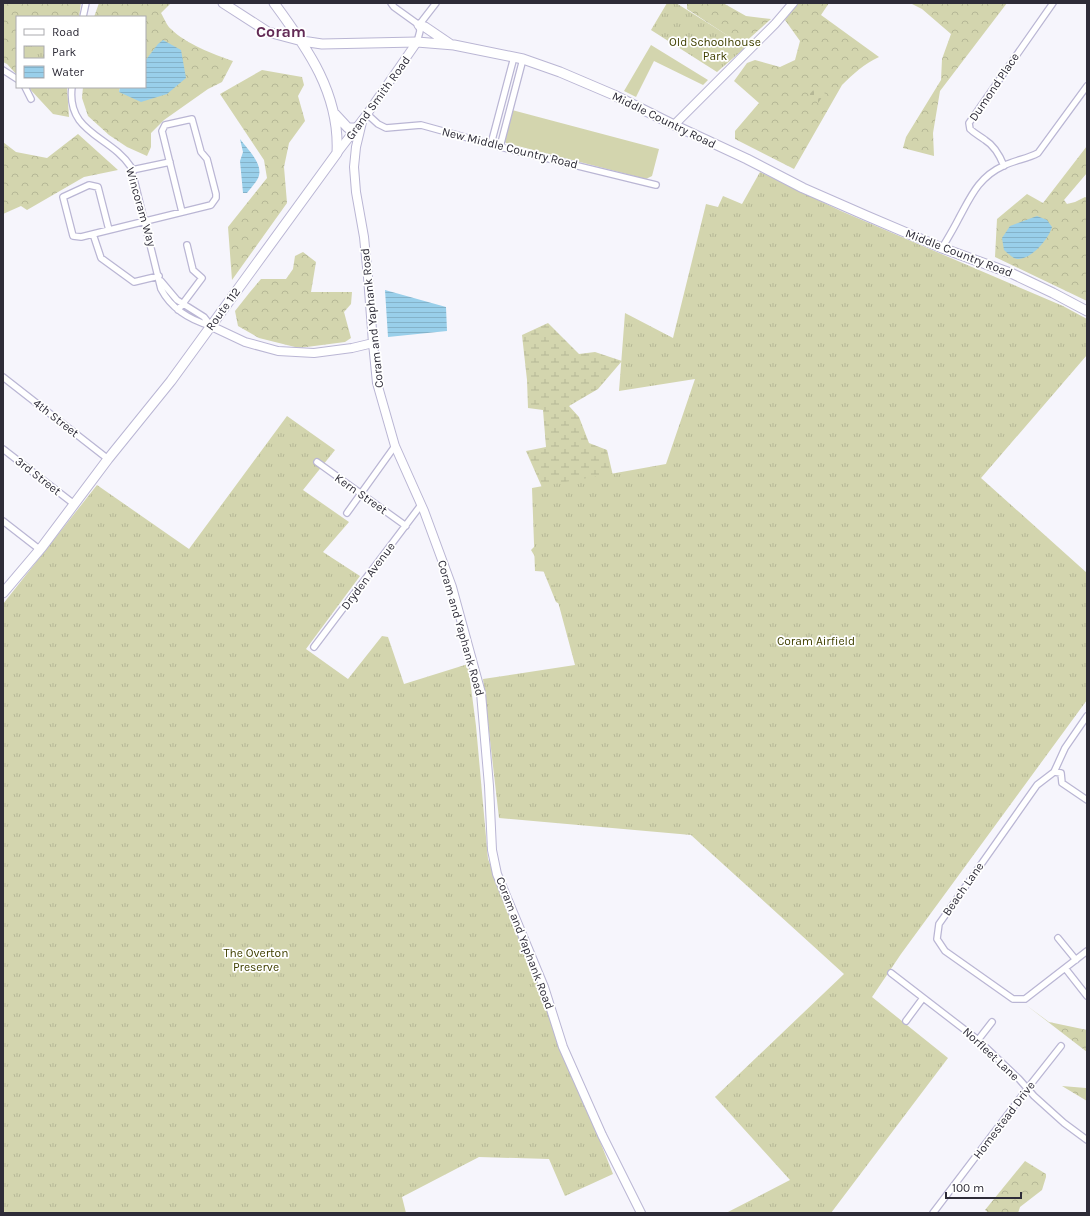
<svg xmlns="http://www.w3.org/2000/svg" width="1090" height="1216" font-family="Karla,sans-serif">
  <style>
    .grass { fill: #d3d5ae }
    .forest { fill: url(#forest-crowns) }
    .wetland { fill: url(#wetland-marsh) }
    .cemetery { fill: url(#cemetery-stones) }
    .park { fill: url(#park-tufts) }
    .water { fill: url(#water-rules) }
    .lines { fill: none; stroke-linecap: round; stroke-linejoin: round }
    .street-casing { stroke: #bab6d4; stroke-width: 8 }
    .secondary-casing { stroke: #bab6d4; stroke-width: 10 }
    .primary-casing { stroke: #bab6d4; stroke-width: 11 }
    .street { stroke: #fff; stroke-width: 5.5 }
    .secondary { stroke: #fff; stroke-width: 8 }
    .primary { stroke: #fff; stroke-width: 9 }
    .labels { text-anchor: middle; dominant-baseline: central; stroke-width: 3.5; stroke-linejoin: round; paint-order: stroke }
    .park-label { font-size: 12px; fill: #404001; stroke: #fff }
    .street-label { font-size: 12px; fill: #2e2c38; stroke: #fff }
    .district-label { font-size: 16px; font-weight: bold; fill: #622a55; stroke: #fff }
  </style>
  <defs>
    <pattern id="forest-crowns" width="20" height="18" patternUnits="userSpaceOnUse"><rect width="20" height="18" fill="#d3d5ae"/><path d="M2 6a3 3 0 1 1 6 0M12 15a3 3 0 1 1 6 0" fill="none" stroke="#b5b796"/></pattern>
    <pattern id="wetland-marsh" width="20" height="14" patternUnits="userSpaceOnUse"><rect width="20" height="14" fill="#d3d5ae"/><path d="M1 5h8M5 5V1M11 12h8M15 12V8" fill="none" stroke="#b5b796"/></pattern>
    <pattern id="cemetery-stones" width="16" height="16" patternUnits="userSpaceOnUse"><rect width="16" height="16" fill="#d3d5ae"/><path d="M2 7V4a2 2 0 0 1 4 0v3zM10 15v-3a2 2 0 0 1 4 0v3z" fill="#b5b796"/></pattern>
    <pattern id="park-tufts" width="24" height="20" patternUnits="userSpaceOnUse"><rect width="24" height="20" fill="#d3d5ae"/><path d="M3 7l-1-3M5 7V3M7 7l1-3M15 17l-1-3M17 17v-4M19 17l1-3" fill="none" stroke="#b5b796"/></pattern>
    <pattern id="water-rules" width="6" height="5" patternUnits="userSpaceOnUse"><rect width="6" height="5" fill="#99cfea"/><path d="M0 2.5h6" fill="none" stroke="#84b2c9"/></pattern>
  </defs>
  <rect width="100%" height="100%" fill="#f6f5fc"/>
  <path class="grass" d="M 651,45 L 708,80 L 703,85 L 654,61 L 636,97 L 624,91 Z
    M 512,110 L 659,149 L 652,176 L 646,179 L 506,143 L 504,141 Z"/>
  <path class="forest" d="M 3,3 L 81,3 L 79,17 L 17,17 L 17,75 L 7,64 L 3,62 Z
    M 99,3 L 171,3 L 161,13 C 164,18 167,26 171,29 C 186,44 213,54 233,61 L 222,82 L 208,89 L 164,120 L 151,133 L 151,147 L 147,156 L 127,147 L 109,135 L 88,116 L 82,98 L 83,87 L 120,87 L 119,92 L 167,94 L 145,61 L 145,17 L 94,17 Z
    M 687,3 L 723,3 L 746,16 L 771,19 L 742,45 L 687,9 Z
    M 798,3 L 829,3 L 821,15 L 879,57 C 864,64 853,74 842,85 L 794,169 L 735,139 L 735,131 L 759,103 L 734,81 L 747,63 L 755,60 L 780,67 L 795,60 L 800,41 L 785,20 Z
    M 910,3 L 1007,3 L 940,91 L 933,133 L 934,156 L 903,148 L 906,137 L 941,80 L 942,59 L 951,34 L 922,9 Z
    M 262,70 L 302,77 L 304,85 L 298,96 L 305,121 L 289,143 L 284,167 L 287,203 L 232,280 L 228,227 L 267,178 L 264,160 L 220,94 Z
    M 28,87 L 67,87 L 69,117 L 53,114 Z
    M 78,134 L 118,170 L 84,177 L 27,210 L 21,206 L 3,214 L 3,142 L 16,152 L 47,158 Z
    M 1087,146 L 1087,173 L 1064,200 L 1067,204 L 1075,202 L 1085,197 L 1087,198 L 1087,301 L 995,257 L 997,219 L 1027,194 L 1043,203 Z
    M 303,252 L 316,262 L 311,292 L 352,292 L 351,304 L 344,312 L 351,338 L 345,342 L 299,348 L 259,338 L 238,326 L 235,311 L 250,292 L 261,279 L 286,279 L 293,269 L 295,256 Z
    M 1026,1005 L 1049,1022 L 1087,1030 L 1087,1052 Z
    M 1062,1086 L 1086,1088 L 1087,1087 L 1087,1101 Z
    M 1025,1161 L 1046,1174 L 1046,1177 L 1042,1190 L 1020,1207 L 1018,1213 L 989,1213 L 985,1210 Z"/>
  <path class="wetland" d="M 548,323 L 579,354 L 595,352 L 622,361 L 598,389 L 569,406 L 579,417 L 589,443 L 607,450 L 614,480 L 567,608 L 556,602 L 543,570 L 531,550 L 553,528 L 541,485 L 526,451 L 546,447 L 543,410 L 528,408 L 527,380 L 522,335 Z"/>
  <path class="cemetery" d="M 817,86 L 825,93 L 818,103 L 809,95 Z"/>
  <path class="park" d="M 667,3 L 676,3 L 746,47 L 717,72 L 651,30 Z
    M 760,172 L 841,211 L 1063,306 L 1087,319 L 1087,355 L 981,478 L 1087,573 L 1087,700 L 901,954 L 872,997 L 948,1058 L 831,1213 L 726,1213 L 790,1180 L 715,1097 L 844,974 L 691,835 L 499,818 L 483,679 L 575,665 L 550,572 L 535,571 L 532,488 L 666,464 L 695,379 L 619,391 L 625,313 L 673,338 L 706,204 L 718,207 L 723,196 L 742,204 Z
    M 287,416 L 335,450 L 303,490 L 349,522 L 323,552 L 360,576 L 306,649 L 348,679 L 382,636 L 388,637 L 404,684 L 468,664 L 476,726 L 488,859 L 613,1174 L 565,1196 L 549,1159 L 479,1157 L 402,1197 L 406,1213 L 3,1213 L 3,604 L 97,485 L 189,549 Z"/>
  <path class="water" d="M 163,40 L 181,50 L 186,78 L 167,94 L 141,102 L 119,92 L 120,87 L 145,87 L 145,61 L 158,44 Z
    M 240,139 C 248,150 266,166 257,180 C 254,185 250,189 247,193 L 243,193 L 240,161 L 243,152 Z
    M 1037,216 L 1047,220 L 1052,227 C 1049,239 1028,264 1014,258 C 1011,256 1007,253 1004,250 L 1002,238 L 1010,226 Z
    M 385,290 L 446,307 L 447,331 L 388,337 Z"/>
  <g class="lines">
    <g class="street-casing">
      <path id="street" d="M 391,3 L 394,7 L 419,25 L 420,31 L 417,42
        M 83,17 L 86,3
        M 419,25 L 436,3
        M 3,70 L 17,79
        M 25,87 L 31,99
        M 72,87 C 66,133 111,136 131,167 L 161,289 C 171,308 190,320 211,326
        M 367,114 L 378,124 L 386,128 L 421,125 L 508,149 L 656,185
        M 491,144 L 514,57
        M 500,147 L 523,59
        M 1004,166 C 1000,156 995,146 985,140 C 980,136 975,134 970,129 L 969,123 L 1053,3
        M 132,170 L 170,162
        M 93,234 L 81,237 L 73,236 L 63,197 L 89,185 L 98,187 L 109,230
        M 942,248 C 948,238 954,228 959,218 C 971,196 979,177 1003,166 C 1015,160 1027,159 1038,153 L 1087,86
        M 159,276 L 134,282 L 101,258 L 93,234 L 211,205 L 216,198 L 216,194 L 207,159 L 201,152 L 192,119 L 165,125 L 162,131 L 182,212
        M 161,281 L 177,300 L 204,317 L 211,326
        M 178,310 L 202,278 L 193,270 L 187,245
        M 3,377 L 108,459
        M 3,449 L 74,504
        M 317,462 L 406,526
        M 347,513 L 395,446
        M 3,521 L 39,549
        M 314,647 L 421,505
        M 1087,716 L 1065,748 L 1054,772 L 1037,785 L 939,924 L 937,939 L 945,951 L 1013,999 L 1025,999 L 1087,951
        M 1054,772 L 1061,773 L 1062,783 L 1087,800
        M 1058,938 L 1076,960
        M 1065,968 L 1087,996
        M 891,973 L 978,1040 L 1019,1079 L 1034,1096 L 1064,1123 L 1087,1140
        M 906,1021 L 923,998
        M 978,1040 L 992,1022
        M 933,1213 L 1027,1089 L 1061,1046"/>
    </g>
    <g class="secondary-casing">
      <path id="secondary" d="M 362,122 L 356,147 L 354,167 L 356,192 L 364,237 L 368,277 L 373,343 L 377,383 L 395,446 L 424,511 L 452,587 L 481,693 L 489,786 L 492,850 L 497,874 L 544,987 L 563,1047 L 602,1135 L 641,1213
        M 674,125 L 775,24 L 793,3
        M 337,153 L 367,114 L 417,42
        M 211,326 L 245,342 L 278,351 L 314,353 L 352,348 L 373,343"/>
    </g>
    <g class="primary-casing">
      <path id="primary" d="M 223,3 L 268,32 L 302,41 L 322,44 L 417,42 L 454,45 L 523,59 L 560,72 L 614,95 L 674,125 L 747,159 L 803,188 L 867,216 L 942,248 L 1013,274 L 1053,293 L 1087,311
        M 419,25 L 425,27 L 450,44
        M 335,114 L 348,128 L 354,128 L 358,127
        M 3,593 L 42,547 L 108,459 L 171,381 L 337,153 C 340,94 308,49 274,3"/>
    </g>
    <use href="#street" class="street"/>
    <use href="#secondary" class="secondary"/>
    <use href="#primary" class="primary"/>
  </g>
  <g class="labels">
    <g class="park-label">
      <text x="715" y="42">Old Schoolhouse<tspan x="715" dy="14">Park</tspan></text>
      <text x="816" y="641">Coram Airfield</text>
      <text x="256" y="953">The Overton<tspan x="256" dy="14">Preserve</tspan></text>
    </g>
    <g class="street-label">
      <text transform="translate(994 87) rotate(-56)">Dumond Place</text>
      <text transform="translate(378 98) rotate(-54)">Grand Smith Road</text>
      <text transform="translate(664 120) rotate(26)">Middle Country Road</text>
      <text transform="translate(510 148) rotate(14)">New Middle Country Road</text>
      <text transform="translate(141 207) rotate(74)">Wincoram Way</text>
      <text transform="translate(959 253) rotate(21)">Middle Country Road</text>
      <text transform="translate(223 309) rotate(-54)">Route 112</text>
      <text transform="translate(372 318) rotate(-96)">Coram and Yaphank Road</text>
      <text transform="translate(56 418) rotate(38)">4th Street</text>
      <text transform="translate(38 476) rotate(38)">3rd Street</text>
      <text transform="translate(361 494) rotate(35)">Kern Street</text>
      <text transform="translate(368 576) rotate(-53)">Dryden Avenue</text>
      <text transform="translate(461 628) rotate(74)">Coram and Yaphank Road</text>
      <text transform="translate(963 889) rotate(-55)">Beach Lane</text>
      <text transform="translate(525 943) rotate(69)">Coram and Yaphank Road</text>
      <text transform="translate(991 1054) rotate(43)">Norfleet Lane</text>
      <text transform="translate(1004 1120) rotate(-53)">Homestead Drive</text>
    </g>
    <g class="district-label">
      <text x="281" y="31">Coram</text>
    </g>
  </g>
  <rect width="1090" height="1216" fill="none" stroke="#2e2c38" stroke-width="8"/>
  <rect x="16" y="16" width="130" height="72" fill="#ffffff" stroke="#ababaf"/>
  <rect x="24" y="29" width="20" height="6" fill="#ffffff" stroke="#ababaf"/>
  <text x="52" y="36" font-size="12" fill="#2e2c38">Road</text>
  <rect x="24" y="46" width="20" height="12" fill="url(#park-tufts)" stroke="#ababaf"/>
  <text x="52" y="56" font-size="12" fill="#2e2c38">Park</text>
  <rect x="24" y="66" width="20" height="12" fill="url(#water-rules)" stroke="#ababaf"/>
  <text x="52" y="76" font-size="12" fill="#2e2c38">Water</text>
  <path d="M946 1192v6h75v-6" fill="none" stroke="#2e2c38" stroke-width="2"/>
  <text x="952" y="1192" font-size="12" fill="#2e2c38" stroke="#ffffff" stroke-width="3" paint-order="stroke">100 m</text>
</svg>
